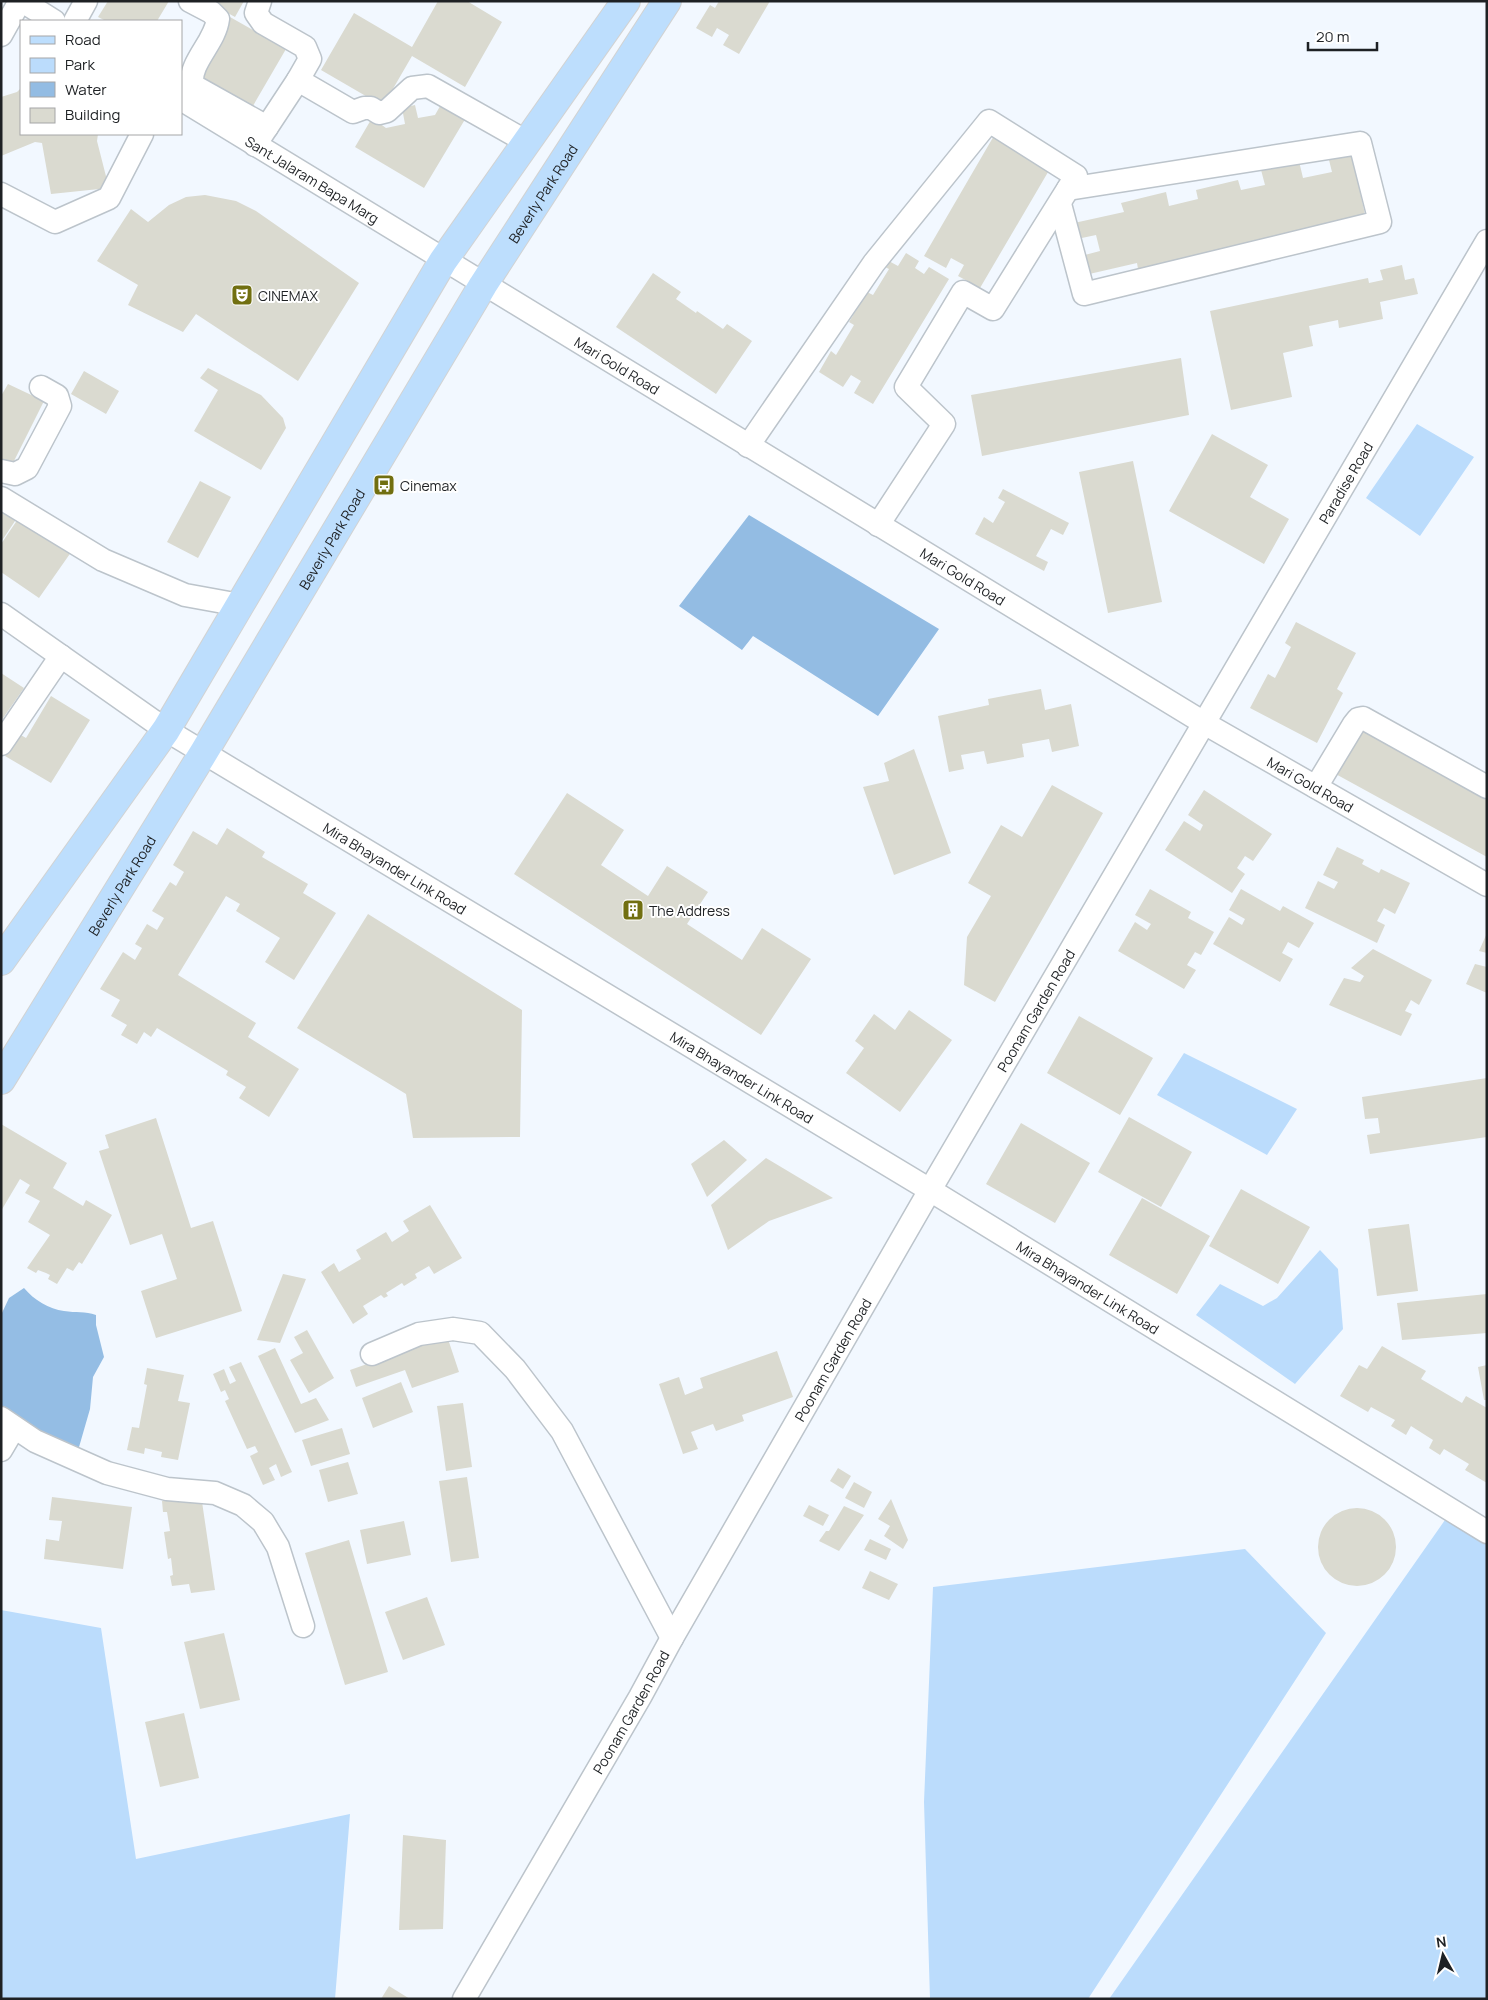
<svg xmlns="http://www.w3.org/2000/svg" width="1488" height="2000" font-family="Manrope,sans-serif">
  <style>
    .green { fill: #bbdcfc }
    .forest { fill: #94bde4 }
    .water { fill: #93bce3 }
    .building { fill: #dadad0 }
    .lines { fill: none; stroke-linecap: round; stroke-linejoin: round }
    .minor-casing { stroke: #bcc4cb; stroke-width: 25 }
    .major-casing { stroke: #d2d3d3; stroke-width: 30 }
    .minor { stroke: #fff; stroke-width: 22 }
    .major { stroke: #bddefd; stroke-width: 28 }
    .labels { text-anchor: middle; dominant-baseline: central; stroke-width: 4; stroke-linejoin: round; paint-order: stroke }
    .street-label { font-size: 14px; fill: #1e2124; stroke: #fff }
    .poi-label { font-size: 14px; fill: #1e2124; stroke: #fff; text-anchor: start }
  </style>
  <rect width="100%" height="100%" fill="#f2f8ff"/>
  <path class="green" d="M 1417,424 L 1474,457 L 1420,536 L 1366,498 Z
    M 1184,1053 L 1297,1109 L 1267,1155 L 1157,1095 Z
    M 1320,1250 L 1338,1269 L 1343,1329 L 1295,1384 L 1196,1315 L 1220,1284 L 1263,1306 L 1277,1298 Z
    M 1452,1510 L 1487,1532 L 1487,1999 L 1109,1999 Z
    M 1245,1549 L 1326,1633 L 1088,1999 L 930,1999 L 924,1802 L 933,1587 Z
    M 1,1610 L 101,1628 L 136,1859 L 350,1814 L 335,1999 L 1,1999 Z"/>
  <path class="forest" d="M 24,1288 C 34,1300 49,1309 64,1311 C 76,1313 85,1311 96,1315 L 96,1325 L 104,1357 L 93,1377 L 90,1409 L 77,1454 L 6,1413 L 1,1407 L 1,1315 L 9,1298 Z"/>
  <path class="water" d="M 749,515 L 939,629 L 878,716 L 753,636 L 742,650 L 679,606 Z"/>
  <path class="building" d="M 108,1 L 169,1 L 157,21 L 106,21 L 98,17 Z
    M 206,1 L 244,1 L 235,17 Z
    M 438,1 L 467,1 L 502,22 L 465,87 L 412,56 L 383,106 L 321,70 L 354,13 L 412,47 Z
    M 719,1 L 770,1 L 739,54 L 723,45 L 729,35 L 717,28 L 712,37 L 696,28 L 710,5 L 715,8 Z
    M 230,17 L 286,49 L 250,111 L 195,80 Z
    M 21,88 L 21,134 L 98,134 L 97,141 L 109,188 L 51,194 L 42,143 L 35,142 L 1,156 L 1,97 L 17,92 Z
    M 443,101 L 467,116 L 424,188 L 355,147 L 372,118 L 386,128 L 405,124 L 402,108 L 415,105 L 418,118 L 435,115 Z
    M 995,134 L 1051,167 L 980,288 L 958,276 L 964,265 L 951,258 L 946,268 L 924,256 Z
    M 1352,155 L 1366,219 L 1138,269 L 1137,263 L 1085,275 L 1081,256 L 1100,251 L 1096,235 L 1077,239 L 1074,223 L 1124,212 L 1121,203 L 1166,192 L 1169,206 L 1198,199 L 1196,190 L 1238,180 L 1241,190 L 1265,185 L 1260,166 L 1298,157 L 1303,178 L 1332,172 L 1329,160 Z
    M 205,195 L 236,201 L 256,211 L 359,283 L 298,381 L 196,314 L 183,332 L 128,305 L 138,285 L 97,261 L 131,209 L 148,222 L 169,205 L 186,197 Z
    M 906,253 L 919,261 L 915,268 L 924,274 L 929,267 L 949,279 L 873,404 L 854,393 L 861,381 L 851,375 L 843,387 L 819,372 L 831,351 L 836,355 L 854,325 L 849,322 L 867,292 L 873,295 L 889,269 L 883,266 L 887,260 L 898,266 Z
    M 1402,265 L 1405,280 L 1414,278 L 1418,294 L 1380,302 L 1383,319 L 1339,328 L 1338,320 L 1309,326 L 1313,346 L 1283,353 L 1292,397 L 1231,410 L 1210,311 L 1368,278 L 1369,283 L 1383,280 L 1380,270 Z
    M 653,273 L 681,292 L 676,299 L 696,313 L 697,311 L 723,329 L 727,324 L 752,341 L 716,394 L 616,327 Z
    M 1181,358 L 1189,415 L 982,456 L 971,395 Z
    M 208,368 L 261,395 L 283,418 L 286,428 L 261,470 L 194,431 L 218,390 L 200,378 Z
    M 84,371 L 119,391 L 106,414 L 71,394 Z
    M 8,384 L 44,401 L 12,465 L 1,460 L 1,396 Z
    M 1212,434 L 1268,465 L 1250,497 L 1289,519 L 1264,564 L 1169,511 Z
    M 1133,461 L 1162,602 L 1108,613 L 1079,472 Z
    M 200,481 L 231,497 L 198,558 L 167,542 Z
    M 1003,489 L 1069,523 L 1063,535 L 1051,529 L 1036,556 L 1048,562 L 1044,571 L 975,534 L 984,517 L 993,523 L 1005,502 L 998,498 Z
    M 1,504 L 19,515 L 1,542 Z
    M 22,513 L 74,548 L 39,598 L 1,572 L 1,544 Z
    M 1296,622 L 1356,653 L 1337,689 L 1343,693 L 1317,743 L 1250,708 L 1268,674 L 1275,678 L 1291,647 L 1285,643 Z
    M 1,673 L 24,688 L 1,721 Z
    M 1041,689 L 1045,710 L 1071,704 L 1079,746 L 1052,752 L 1049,739 L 1022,744 L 1024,757 L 987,764 L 984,751 L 961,755 L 964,769 L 949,772 L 938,716 L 989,705 L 988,699 Z
    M 51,696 L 90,720 L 51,783 L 5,756 L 19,734 L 26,738 Z
    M 1360,721 L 1487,791 L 1487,857 L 1332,772 Z
    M 914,749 L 951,853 L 894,875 L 863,787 L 889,781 L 884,763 Z
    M 1052,785 L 1103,813 L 995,1002 L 964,985 L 967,937 L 991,896 L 968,883 L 1001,825 L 1022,837 Z
    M 1204,790 L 1272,834 L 1253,861 L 1245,856 L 1237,868 L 1245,874 L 1232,893 L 1165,850 L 1184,821 L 1200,831 L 1203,825 L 1188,815 Z
    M 567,793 L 624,830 L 601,865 L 648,896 L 667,866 L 708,892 L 687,924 L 742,960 L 762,928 L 811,959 L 761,1035 L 514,874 Z
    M 227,828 L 265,852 L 262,857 L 308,884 L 303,893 L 336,913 L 294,980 L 265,962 L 280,938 L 236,911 L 240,904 L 226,896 L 178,975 L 256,1023 L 248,1037 L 299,1069 L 269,1117 L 239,1098 L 246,1087 L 226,1075 L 228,1071 L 157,1028 L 151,1037 L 144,1032 L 137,1044 L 121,1035 L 127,1025 L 111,1016 L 120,1000 L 100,989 L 123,952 L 135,960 L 142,948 L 135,944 L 147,924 L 157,930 L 164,918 L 152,911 L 170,882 L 176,886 L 184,872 L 173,865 L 193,831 L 217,845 Z
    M 1337,847 L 1364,860 L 1362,864 L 1379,873 L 1381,869 L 1410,883 L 1395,914 L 1384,908 L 1377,921 L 1385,925 L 1377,943 L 1305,908 L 1318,881 L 1334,889 L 1338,882 L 1323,875 Z
    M 1150,889 L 1191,912 L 1188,918 L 1214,932 L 1201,955 L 1195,952 L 1187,965 L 1196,970 L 1184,989 L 1118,951 L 1135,922 L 1147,930 L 1151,924 L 1135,915 Z
    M 1241,889 L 1280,911 L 1283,906 L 1314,923 L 1299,948 L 1288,942 L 1282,953 L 1293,959 L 1280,982 L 1213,944 L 1229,917 L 1242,925 L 1245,919 L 1229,910 Z
    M 368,914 L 522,1010 L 520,1137 L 413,1138 L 406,1094 L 297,1028 Z
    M 1487,933 L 1487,953 L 1479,951 Z
    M 1373,949 L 1432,980 L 1419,1005 L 1411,1000 L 1405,1011 L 1412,1014 L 1401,1036 L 1329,1005 L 1344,978 L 1360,982 L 1364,976 L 1351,968 Z
    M 1475,964 L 1487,967 L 1487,993 L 1466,984 Z
    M 909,1010 L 952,1040 L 900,1112 L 846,1073 L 864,1048 L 855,1041 L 874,1014 L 895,1030 Z
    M 1079,1016 L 1153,1058 L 1120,1115 L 1047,1073 Z
    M 1487,1078 L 1487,1137 L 1370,1154 L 1367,1135 L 1380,1133 L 1378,1118 L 1365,1119 L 1362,1097 Z
    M 1129,1117 L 1192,1152 L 1161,1207 L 1098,1172 Z
    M 156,1118 L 191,1228 L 213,1221 L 242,1311 L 156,1338 L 141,1291 L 177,1279 L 162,1234 L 130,1245 L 99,1151 L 109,1148 L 105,1135 Z
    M 1021,1123 L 1090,1163 L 1055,1223 L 986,1184 Z
    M 1,1124 L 67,1163 L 53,1188 L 83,1206 L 86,1200 L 112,1215 L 82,1264 L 79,1262 L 73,1271 L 67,1268 L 57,1284 L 48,1279 L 50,1275 L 46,1273 L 38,1270 L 36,1273 L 27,1268 L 50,1235 L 28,1222 L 40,1201 L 25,1193 L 30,1185 L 20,1179 L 1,1211 Z
    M 724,1140 L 747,1160 L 707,1197 L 691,1164 Z
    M 766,1158 L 833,1198 L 769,1221 L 728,1250 L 711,1205 Z
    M 1241,1189 L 1310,1227 L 1278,1284 L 1209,1246 Z
    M 1142,1198 L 1210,1236 L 1177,1294 L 1109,1255 Z
    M 430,1205 L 462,1258 L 434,1274 L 429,1266 L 415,1274 L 417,1278 L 404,1286 L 402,1283 L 386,1293 L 388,1296 L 384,1298 L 381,1295 L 363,1306 L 368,1314 L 353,1324 L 321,1272 L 334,1263 L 339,1272 L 361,1259 L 356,1250 L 386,1232 L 392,1242 L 409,1231 L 403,1221 Z
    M 1409,1224 L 1418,1291 L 1377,1296 L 1368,1229 Z
    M 283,1274 L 306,1279 L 280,1343 L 257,1340 Z
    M 1487,1294 L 1487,1333 L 1402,1340 L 1397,1303 Z
    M 307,1330 L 334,1378 L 309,1393 L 290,1360 L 303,1353 L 294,1337 Z
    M 447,1336 L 459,1372 L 412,1388 L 405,1370 L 356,1387 L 350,1370 Z
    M 1382,1346 L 1426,1371 L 1421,1379 L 1462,1403 L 1466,1396 L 1487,1408 L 1487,1483 L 1465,1470 L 1469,1464 L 1444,1449 L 1440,1455 L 1429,1448 L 1433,1440 L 1411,1426 L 1406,1435 L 1391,1426 L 1395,1420 L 1371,1407 L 1368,1412 L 1340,1396 L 1359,1365 L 1367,1369 Z
    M 275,1348 L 301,1404 L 316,1398 L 329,1420 L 295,1433 L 258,1356 Z
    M 777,1351 L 793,1397 L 742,1415 L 744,1421 L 716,1431 L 713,1424 L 691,1432 L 698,1449 L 683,1454 L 659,1384 L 679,1377 L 685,1395 L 703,1388 L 700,1378 Z
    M 241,1362 L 292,1472 L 281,1477 L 276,1464 L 269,1468 L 275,1480 L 263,1485 L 250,1456 L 258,1452 L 255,1446 L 247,1449 L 225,1401 L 229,1399 L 225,1390 L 221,1392 L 213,1374 L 224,1369 L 230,1384 L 236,1381 L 229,1367 Z
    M 1487,1365 L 1487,1400 L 1484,1400 L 1478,1367 Z
    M 147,1368 L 184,1375 L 178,1401 L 190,1403 L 178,1460 L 161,1457 L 162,1452 L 145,1448 L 144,1454 L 127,1450 L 132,1427 L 139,1428 L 147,1385 L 144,1384 Z
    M 401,1382 L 413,1412 L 373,1428 L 362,1398 Z
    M 463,1403 L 472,1467 L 446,1471 L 437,1406 Z
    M 342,1428 L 350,1454 L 311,1466 L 302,1440 Z
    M 348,1462 L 358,1494 L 328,1502 L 319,1470 Z
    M 838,1468 L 851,1476 L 843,1489 L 830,1481 Z
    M 467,1477 L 479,1558 L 451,1562 L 439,1481 Z
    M 854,1482 L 872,1492 L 864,1508 L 845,1498 Z
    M 201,1495 L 215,1590 L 191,1593 L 189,1584 L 172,1586 L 170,1576 L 173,1575 L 171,1558 L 168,1559 L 164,1532 L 170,1531 L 167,1512 L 163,1512 L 162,1501 Z
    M 52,1497 L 132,1507 L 123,1569 L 44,1559 L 46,1539 L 59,1541 L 62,1521 L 49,1520 Z
    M 891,1499 L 908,1540 L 903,1549 L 884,1536 L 890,1526 L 878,1519 Z
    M 809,1505 L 829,1515 L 823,1526 L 803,1516 Z
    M 844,1506 L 864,1515 L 839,1551 L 819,1541 L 826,1531 L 829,1531 Z
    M1318 1547a39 39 0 1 1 78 0a39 39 0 1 1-78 0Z
    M 404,1521 L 411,1555 L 367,1564 L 360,1530 Z
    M 870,1539 L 891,1549 L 886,1560 L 864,1550 Z
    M 349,1540 L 388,1672 L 345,1685 L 305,1553 Z
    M 870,1571 L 898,1584 L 889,1600 L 862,1588 Z
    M 427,1597 L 445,1645 L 403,1660 L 385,1612 Z
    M 224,1633 L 240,1700 L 200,1709 L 184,1642 Z
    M 184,1713 L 199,1778 L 160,1787 L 145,1722 Z
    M 403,1835 L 446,1840 L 443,1929 L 399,1930 Z
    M 389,1986 L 410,1999 L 381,1999 Z"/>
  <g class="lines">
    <g class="minor-casing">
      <g id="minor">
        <path d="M 22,1 L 54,21"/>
        <path d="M 190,1 L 211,12 L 218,19 C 215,43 189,62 192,85 L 267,127 L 255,145"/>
        <path d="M 260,1 L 256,13 L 263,23 L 305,47 L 310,59 L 298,80 L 353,112 L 364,108 L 371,108 L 379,113 L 387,111 L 412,88 L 428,86 L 527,142"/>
        <path d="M 75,21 L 86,1"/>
        <path d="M 1,35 L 20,1"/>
        <path id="s1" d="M 181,99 L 1204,723 L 1487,885"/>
        <path d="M 267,127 L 298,80"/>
        <path d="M 1,194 L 55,222 L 109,198 L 142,134"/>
        <path d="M 1060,204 L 1084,294 L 1380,222 L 1360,143 L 1068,189"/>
        <path d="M 748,446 L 874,263 L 989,121 L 1076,176 L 993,309 L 963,292 L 906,387 L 944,424 L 878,525"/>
        <path d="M 1,471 L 15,474 L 27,468 L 60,406 L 57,396 L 41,387"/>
        <path d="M 1,498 L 103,560 L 185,595 L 240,605"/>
        <path id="s2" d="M 1,614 L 166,730 L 930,1190 L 1487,1532"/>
        <path d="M 1,744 L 61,656"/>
        <path d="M 1316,787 L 1354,724 L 1358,719 L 1363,718 L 1487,787"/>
        <path d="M 372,1354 L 419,1334 L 453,1329 L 480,1333 L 515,1369 L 562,1431 L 672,1638"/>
        <path d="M 1,1418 L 35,1441 L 107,1473 L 167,1489 L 215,1493 L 243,1505 L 263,1522 L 278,1547 L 303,1626"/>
        <path d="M 1,1450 L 14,1428"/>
        <path id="s3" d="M 464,1999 L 640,1697 L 672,1638 L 930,1190 L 1487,241"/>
      </g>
    </g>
    <g class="major-casing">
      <g id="major">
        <path d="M 1,961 L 166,730 L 443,261 L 626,1"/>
        <path id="s4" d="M 1,1080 L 204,752 L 483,285 L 667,1"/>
      </g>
    </g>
    <use href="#minor" class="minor"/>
    <use href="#major" class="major"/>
  </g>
  <defs>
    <g id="theatre-square" transform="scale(1.125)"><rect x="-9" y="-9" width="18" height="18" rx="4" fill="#716f10" stroke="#fff"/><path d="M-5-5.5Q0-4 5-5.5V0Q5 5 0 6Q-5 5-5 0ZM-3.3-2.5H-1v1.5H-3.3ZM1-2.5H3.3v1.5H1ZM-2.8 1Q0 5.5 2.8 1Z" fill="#fff"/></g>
    <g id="bus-square" transform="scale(1.125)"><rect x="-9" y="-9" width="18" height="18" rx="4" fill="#716f10" stroke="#fff"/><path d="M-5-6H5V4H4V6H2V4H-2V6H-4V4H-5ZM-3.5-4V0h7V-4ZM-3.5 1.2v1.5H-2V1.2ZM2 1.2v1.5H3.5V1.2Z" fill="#fff"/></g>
    <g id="building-square" transform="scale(1.125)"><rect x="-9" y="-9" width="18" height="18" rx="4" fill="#716f10" stroke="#fff"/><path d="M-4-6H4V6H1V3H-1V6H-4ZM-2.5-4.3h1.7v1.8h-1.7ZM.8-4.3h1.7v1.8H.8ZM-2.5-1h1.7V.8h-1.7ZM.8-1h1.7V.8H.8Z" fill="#fff"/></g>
  </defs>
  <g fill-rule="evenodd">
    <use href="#theatre-square" x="242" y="295"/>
    <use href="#bus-square" x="384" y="485"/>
    <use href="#building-square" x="633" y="910"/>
  </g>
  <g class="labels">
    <g class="street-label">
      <text stroke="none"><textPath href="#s1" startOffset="154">Sant Jalaram Bapa Marg</textPath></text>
      <text stroke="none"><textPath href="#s4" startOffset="1039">Beverly Park Road</textPath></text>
      <text stroke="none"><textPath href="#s1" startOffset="511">Mari Gold Road</textPath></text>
      <text stroke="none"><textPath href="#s3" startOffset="1754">Paradise Road</textPath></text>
      <text stroke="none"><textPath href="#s4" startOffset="634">Beverly Park Road</textPath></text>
      <text stroke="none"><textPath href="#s1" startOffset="916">Mari Gold Road</textPath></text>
      <text stroke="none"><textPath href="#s1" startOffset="1321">Mari Gold Road</textPath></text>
      <text stroke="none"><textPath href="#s2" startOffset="469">Mira Bhayander Link Road</textPath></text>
      <text stroke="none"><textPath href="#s4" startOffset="229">Beverly Park Road</textPath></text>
      <text stroke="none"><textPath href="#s3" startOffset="1142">Poonam Garden Road</textPath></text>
      <text stroke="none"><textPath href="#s2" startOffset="874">Mira Bhayander Link Road</textPath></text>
      <text stroke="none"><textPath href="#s2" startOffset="1279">Mira Bhayander Link Road</textPath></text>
      <text stroke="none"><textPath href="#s3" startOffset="738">Poonam Garden Road</textPath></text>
      <text stroke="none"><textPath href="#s3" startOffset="332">Poonam Garden Road</textPath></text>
    </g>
    <g class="poi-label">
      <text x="258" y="295">CINEMAX</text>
      <text x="400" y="485">Cinemax</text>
      <text x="649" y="910">The Address</text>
    </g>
  </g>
  <rect width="1488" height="2000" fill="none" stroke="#1e2124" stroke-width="5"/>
  <rect x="20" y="20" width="162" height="115" fill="#ffffff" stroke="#a5a6a7"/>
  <rect x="30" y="36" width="25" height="8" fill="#bddefd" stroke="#a5a6a7"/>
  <text x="65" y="45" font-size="15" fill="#1e2124">Road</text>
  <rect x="30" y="58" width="25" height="15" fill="#bbdcfc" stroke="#a5a6a7"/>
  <text x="65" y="70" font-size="15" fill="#1e2124">Park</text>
  <rect x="30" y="82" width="25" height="15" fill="#93bce3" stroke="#a5a6a7"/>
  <text x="65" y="95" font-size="15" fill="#1e2124">Water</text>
  <rect x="30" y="108" width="25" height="15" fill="#dadad0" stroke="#a5a6a7"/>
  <text x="65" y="120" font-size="15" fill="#1e2124">Building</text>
  <g transform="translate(1443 1955) rotate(352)" stroke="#ffffff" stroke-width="4" paint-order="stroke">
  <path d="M0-4L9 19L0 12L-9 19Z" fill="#1e2124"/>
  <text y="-8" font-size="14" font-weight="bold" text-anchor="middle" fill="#1e2124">N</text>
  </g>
  <path d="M1308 42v8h69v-8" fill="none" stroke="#1e2124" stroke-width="2.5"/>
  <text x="1316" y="42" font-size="15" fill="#1e2124" stroke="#ffffff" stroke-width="4" paint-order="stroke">20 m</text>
</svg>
